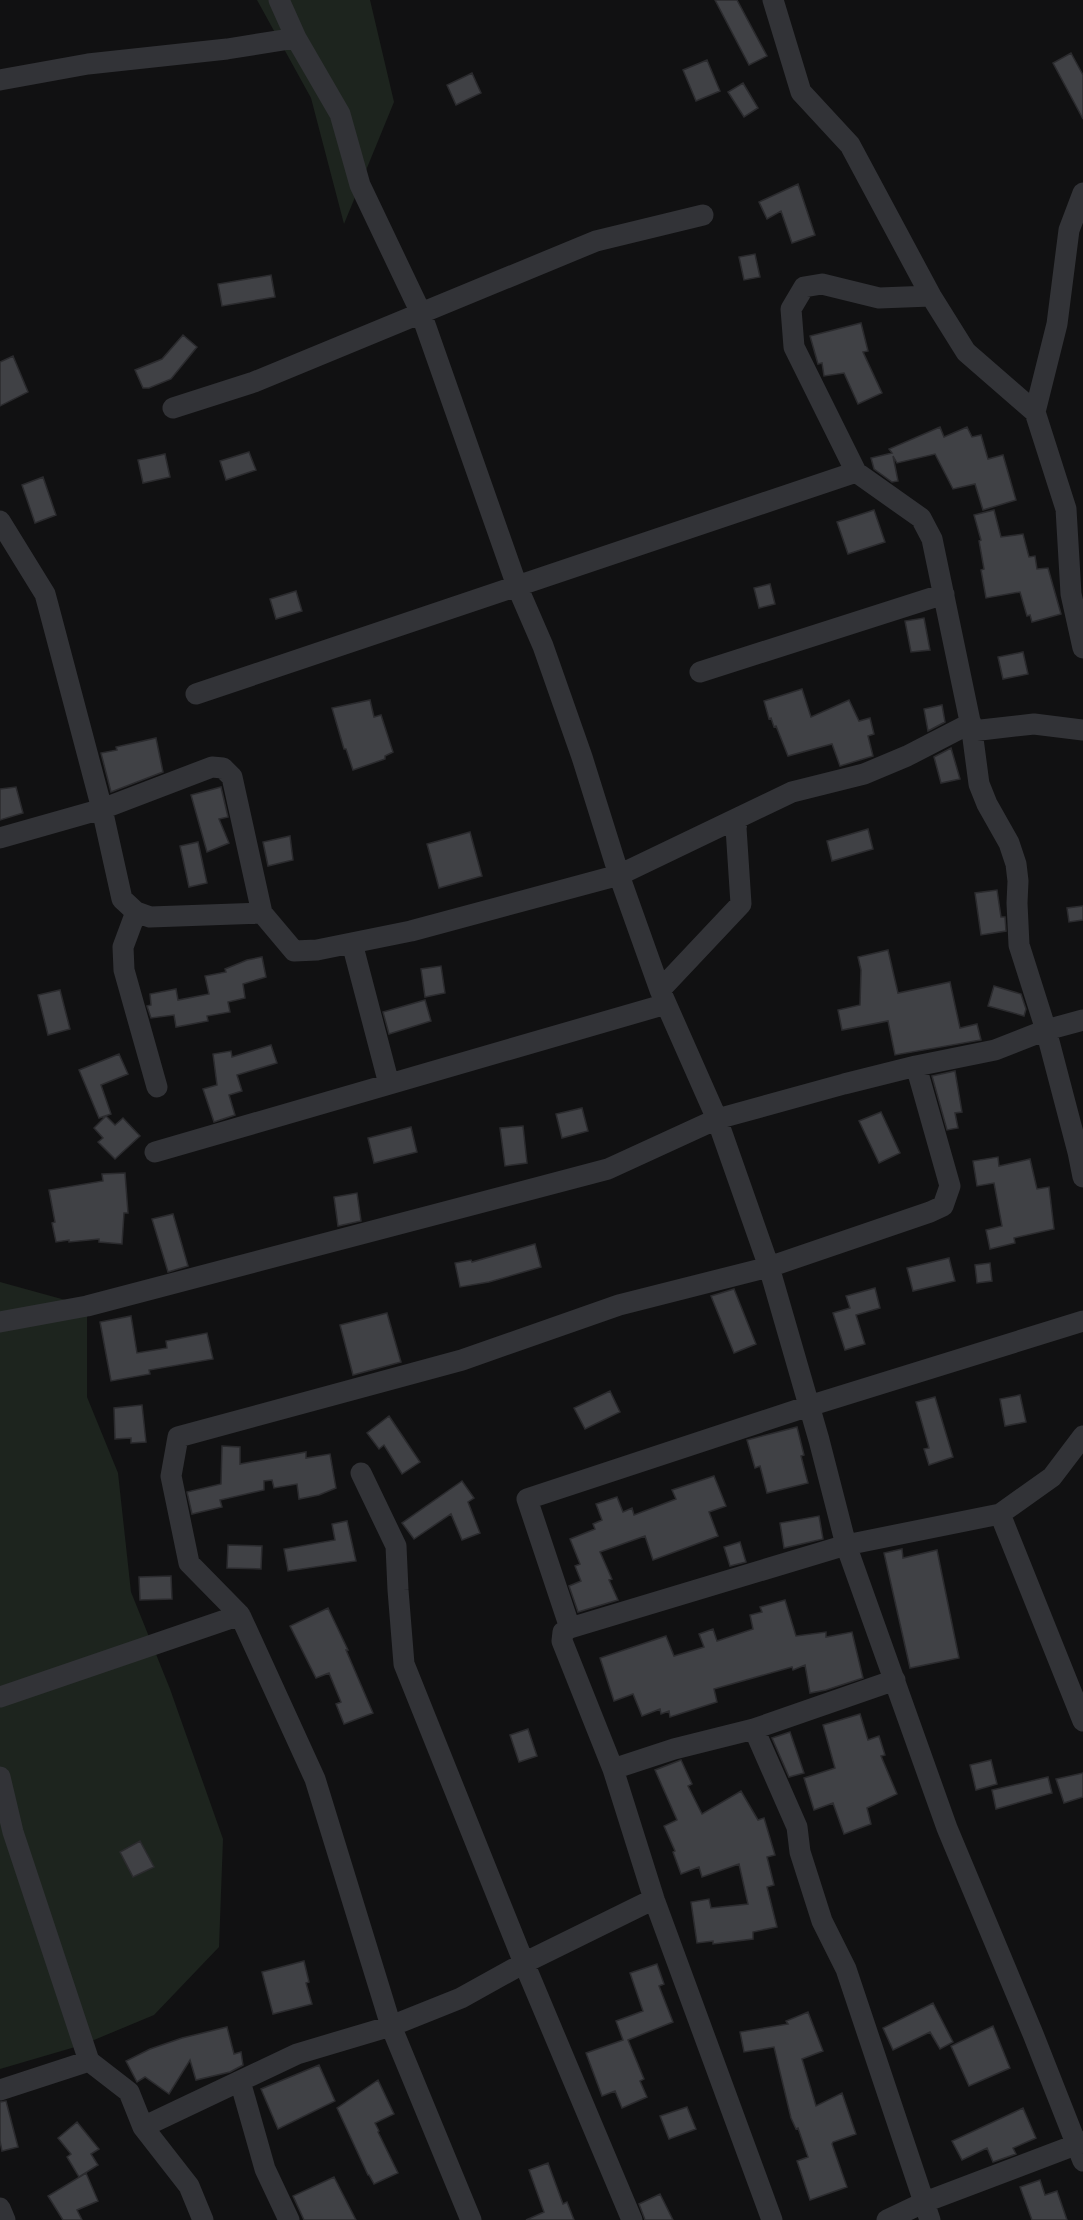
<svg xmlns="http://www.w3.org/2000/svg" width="1083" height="2220" font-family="Poppins,sans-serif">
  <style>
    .green { fill: #1d241e }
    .building { fill: #404145; stroke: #2b2b2e; stroke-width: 1.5 }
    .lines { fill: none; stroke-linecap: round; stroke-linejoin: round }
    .minor { stroke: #323337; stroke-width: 21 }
  </style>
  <rect width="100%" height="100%" fill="#111112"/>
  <path class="green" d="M 257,0 L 370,0 L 394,102 L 344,224 L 311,98 Z
    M 0,1282 L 87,1306 L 87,1397 L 118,1473 L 131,1592 L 170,1689 L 223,1839 L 219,1947 L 154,2015 L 82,2045 L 0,2069 Z"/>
  <path class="building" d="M 715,0 L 737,0 L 767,56 L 749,65 Z
    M 1071,53 L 1083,75 L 1083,119 L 1053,63 Z
    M 707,60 L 720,91 L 696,101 L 683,70 Z
    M 472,73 L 481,93 L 456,105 L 447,85 Z
    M 743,83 L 758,108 L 744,117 L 728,92 Z
    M 798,184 L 815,235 L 792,243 L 781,211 L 767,219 L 759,202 Z
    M 755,254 L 760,277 L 744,280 L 739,257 Z
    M 271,275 L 275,297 L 222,306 L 218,284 Z
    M 861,323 L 868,351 L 863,352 L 882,393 L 858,404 L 844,373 L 824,376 L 822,363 L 818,364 L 810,336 Z
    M 183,335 L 197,347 L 171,379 L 149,388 L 143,388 L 135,370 L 162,359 Z
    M 13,356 L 28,392 L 0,406 L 0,362 Z
    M 940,427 L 944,437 L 967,427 L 972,437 L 981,435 L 988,459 L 1003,455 L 1016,500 L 983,510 L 975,484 L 953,489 L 935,454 L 897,463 L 893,456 L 898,481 L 892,482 L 874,469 L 871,458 L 892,453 L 889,449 Z
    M 249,452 L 256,470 L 226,480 L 220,461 Z
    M 165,454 L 170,477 L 143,483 L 138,460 Z
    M 43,477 L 56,515 L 35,523 L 22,485 Z
    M 874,510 L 885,542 L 848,554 L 837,522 Z
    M 994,510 L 1001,537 L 1023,534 L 1029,557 L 1035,556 L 1037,569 L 1048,568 L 1061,614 L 1032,622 L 1030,615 L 1027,616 L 1020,592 L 986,598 L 981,570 L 984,569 L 979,541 L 981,540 L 974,515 Z
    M 770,584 L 775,604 L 759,608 L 754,588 Z
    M 296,591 L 302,611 L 276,619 L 270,599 Z
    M 924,618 L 930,650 L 911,652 L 905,621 Z
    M 1023,652 L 1028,674 L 1003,679 L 998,657 Z
    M 802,689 L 811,717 L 849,700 L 859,721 L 870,718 L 874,734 L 868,736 L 873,756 L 840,766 L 832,744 L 788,756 L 776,726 L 774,727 L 771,718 L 769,719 L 764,701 Z
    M 370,700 L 374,717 L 381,715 L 393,752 L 385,756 L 385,759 L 353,770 L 346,749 L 344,749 L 332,708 Z
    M 942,705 L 945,722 L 928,731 L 924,709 Z
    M 156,738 L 163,772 L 111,792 L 101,753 L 117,750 L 116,747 Z
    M 951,748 L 960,779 L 941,783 L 934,757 Z
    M 16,787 L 23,813 L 0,820 L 0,789 Z
    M 221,787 L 228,817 L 219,819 L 229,843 L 207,852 L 191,795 Z
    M 868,829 L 873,849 L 832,861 L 827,841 Z
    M 470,832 L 482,876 L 439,888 L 427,844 Z
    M 290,836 L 293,860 L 268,866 L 263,842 Z
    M 198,842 L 207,883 L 189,887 L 180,846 Z
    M 997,890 L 1001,917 L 1005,917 L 1006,931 L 981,935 L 975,893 Z
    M 1083,906 L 1083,920 L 1069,922 L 1067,908 Z
    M 888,950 L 898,993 L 950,982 L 960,1028 L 977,1024 L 981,1040 L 895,1055 L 888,1021 L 842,1030 L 838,1010 L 860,1005 L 861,970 L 858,957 Z
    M 262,957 L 266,977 L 243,984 L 245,998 L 228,1002 L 230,1012 L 207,1016 L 208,1021 L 176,1027 L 174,1015 L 151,1018 L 147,1006 L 151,1005 L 150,994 L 176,989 L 178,1000 L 209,994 L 205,976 L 226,972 L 225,969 L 247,960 Z
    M 441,966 L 445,993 L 425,997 L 421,969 Z
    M 994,986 L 1021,994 L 1026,1009 L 1024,1016 L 988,1006 Z
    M 60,990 L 70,1029 L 48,1035 L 38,995 Z
    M 425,1000 L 431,1021 L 389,1034 L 383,1012 Z
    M 271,1045 L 277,1063 L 237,1075 L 242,1091 L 229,1095 L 235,1115 L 214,1122 L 203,1089 L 217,1085 L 213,1054 L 231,1051 L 232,1057 Z
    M 119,1054 L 128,1074 L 101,1085 L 111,1114 L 99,1118 L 79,1070 Z
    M 955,1071 L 962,1112 L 955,1113 L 958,1128 L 947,1130 L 932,1076 Z
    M 582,1108 L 588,1131 L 562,1138 L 556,1114 Z
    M 881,1112 L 900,1153 L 879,1163 L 859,1121 Z
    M 106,1116 L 115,1125 L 123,1118 L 140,1136 L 115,1159 L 98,1142 L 103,1138 L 94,1128 Z
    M 523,1126 L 527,1163 L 505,1166 L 500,1128 Z
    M 411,1127 L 417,1152 L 374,1163 L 368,1138 Z
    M 998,1157 L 999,1166 L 1030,1159 L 1037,1189 L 1049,1187 L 1054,1229 L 1014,1238 L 1015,1243 L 990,1249 L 986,1230 L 1002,1226 L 994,1183 L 977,1186 L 973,1161 Z
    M 125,1173 L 128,1213 L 124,1213 L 122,1244 L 99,1242 L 99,1239 L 69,1242 L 69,1240 L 56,1242 L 52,1223 L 55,1222 L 49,1190 L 103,1181 L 102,1174 Z
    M 357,1193 L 361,1221 L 338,1226 L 334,1197 Z
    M 173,1214 L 188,1266 L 168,1272 L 152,1219 Z
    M 535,1244 L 541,1267 L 489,1282 L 460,1287 L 455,1263 L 471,1260 L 472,1262 Z
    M 949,1258 L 955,1281 L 913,1291 L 907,1268 Z
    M 990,1263 L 992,1281 L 977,1283 L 975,1265 Z
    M 875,1288 L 880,1308 L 856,1315 L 865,1344 L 845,1350 L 833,1313 L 850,1308 L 846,1296 Z
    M 734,1289 L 756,1344 L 734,1353 L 711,1296 Z
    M 387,1313 L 401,1362 L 353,1375 L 340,1325 Z
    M 131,1316 L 137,1353 L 167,1348 L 166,1341 L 207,1333 L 213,1359 L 149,1370 L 150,1374 L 111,1381 L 100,1322 Z
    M 610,1391 L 620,1412 L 585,1429 L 574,1408 Z
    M 1020,1395 L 1026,1422 L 1005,1426 L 1000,1399 Z
    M 935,1397 L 953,1457 L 929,1465 L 924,1449 L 929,1448 L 916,1402 Z
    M 142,1405 L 146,1442 L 131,1443 L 131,1438 L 115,1439 L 114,1408 Z
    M 389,1416 L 420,1462 L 402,1474 L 384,1445 L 379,1449 L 367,1433 Z
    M 797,1427 L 804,1455 L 801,1456 L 808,1483 L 767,1493 L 760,1466 L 755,1468 L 747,1440 Z
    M 222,1446 L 240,1447 L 240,1464 L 306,1452 L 306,1458 L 330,1454 L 336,1488 L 319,1495 L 299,1499 L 297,1484 L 274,1488 L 272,1480 L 264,1481 L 264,1490 L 220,1500 L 222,1507 L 192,1514 L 187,1492 L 221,1484 Z
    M 714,1476 L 726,1506 L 709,1512 L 718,1536 L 653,1560 L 645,1536 L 600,1552 L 612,1579 L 609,1580 L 618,1600 L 578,1612 L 569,1586 L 581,1581 L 575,1566 L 580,1564 L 570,1539 L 595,1529 L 593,1524 L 602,1520 L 596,1504 L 617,1497 L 623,1512 L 632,1508 L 634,1515 L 676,1499 L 672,1490 Z
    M 462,1481 L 474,1498 L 468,1502 L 480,1533 L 462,1540 L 451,1514 L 414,1539 L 402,1523 Z
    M 819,1516 L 823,1539 L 784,1548 L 780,1523 Z
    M 347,1521 L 356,1561 L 288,1571 L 284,1549 L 335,1540 L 332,1524 Z
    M 740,1542 L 746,1562 L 730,1566 L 724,1547 Z
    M 228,1545 L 262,1546 L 261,1569 L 227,1568 Z
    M 902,1549 L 903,1558 L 937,1550 L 959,1658 L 910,1668 L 884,1553 Z
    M 171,1576 L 172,1599 L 140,1600 L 139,1577 Z
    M 785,1600 L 796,1636 L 826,1632 L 826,1637 L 852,1632 L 863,1678 L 826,1690 L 810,1693 L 805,1665 L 793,1670 L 792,1667 L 714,1689 L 717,1702 L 670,1717 L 669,1711 L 661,1714 L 660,1709 L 642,1716 L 633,1694 L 614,1701 L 600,1658 L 666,1636 L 674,1656 L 704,1647 L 699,1634 L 713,1629 L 717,1641 L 753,1629 L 750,1615 L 762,1612 L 760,1607 Z
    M 328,1608 L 348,1650 L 346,1650 L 373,1713 L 344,1724 L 336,1704 L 341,1702 L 329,1673 L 316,1678 L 290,1626 Z
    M 860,1714 L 868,1740 L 879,1736 L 885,1755 L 881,1756 L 897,1794 L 867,1808 L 871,1824 L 844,1834 L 833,1803 L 814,1810 L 804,1778 L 835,1768 L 823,1725 Z
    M 528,1729 L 537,1756 L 519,1762 L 510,1735 Z
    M 790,1732 L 804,1773 L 789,1777 L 772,1738 Z
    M 681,1760 L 692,1784 L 688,1786 L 702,1814 L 741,1791 L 758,1820 L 764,1818 L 775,1855 L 767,1857 L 774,1885 L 767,1887 L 777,1927 L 753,1932 L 753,1939 L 713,1944 L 713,1941 L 697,1943 L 691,1902 L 709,1899 L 711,1908 L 748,1904 L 739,1864 L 702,1877 L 699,1867 L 681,1874 L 673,1852 L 675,1851 L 664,1826 L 677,1820 L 655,1770 Z
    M 991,1760 L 997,1784 L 976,1790 L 970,1765 Z
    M 1083,1773 L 1083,1797 L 1064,1803 L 1056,1779 Z
    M 1048,1777 L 1052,1793 L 996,1809 L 992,1790 Z
    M 140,1841 L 154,1867 L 133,1877 L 120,1852 Z
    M 304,1961 L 309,1982 L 306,1983 L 312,2004 L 273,2014 L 262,1972 Z
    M 657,1964 L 664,1984 L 659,1986 L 673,2022 L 628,2040 L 644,2079 L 640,2081 L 647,2097 L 622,2108 L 615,2091 L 602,2096 L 586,2053 L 623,2040 L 616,2021 L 643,2011 L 630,1973 Z
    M 933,2003 L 953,2042 L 940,2049 L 930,2032 L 893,2050 L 883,2028 Z
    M 808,2012 L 823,2051 L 802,2059 L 816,2106 L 842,2093 L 856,2134 L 833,2142 L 832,2144 L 847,2187 L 810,2200 L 797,2161 L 808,2157 L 798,2128 L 796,2129 L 791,2118 L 774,2047 L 744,2052 L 740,2032 L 788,2024 L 786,2021 Z
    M 993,2026 L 1010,2068 L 969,2086 L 951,2046 Z
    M 227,2027 L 234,2054 L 241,2052 L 243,2065 L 230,2072 L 196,2080 L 190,2060 L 169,2094 L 145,2077 L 137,2082 L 126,2061 L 150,2049 L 182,2038 Z
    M 319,2065 L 335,2101 L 278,2129 L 261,2089 Z
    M 378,2080 L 394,2114 L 375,2123 L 379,2131 L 378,2132 L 398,2173 L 374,2184 L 369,2175 L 368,2175 L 337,2108 Z
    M 6,2101 L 18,2147 L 2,2151 L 0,2141 L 0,2102 Z
    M 687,2107 L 696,2129 L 669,2139 L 660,2116 Z
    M 1023,2108 L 1036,2138 L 1013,2148 L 1016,2154 L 993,2162 L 987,2148 L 962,2160 L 952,2141 Z
    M 77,2122 L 99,2149 L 91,2154 L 98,2165 L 79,2177 L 67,2157 L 71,2154 L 58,2138 Z
    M 548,2163 L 563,2204 L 567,2202 L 574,2220 L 526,2220 L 544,2212 L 529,2170 Z
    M 86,2173 L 98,2201 L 77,2210 L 82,2220 L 63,2220 L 48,2196 Z
    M 334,2177 L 356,2220 L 304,2220 L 293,2196 Z
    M 1040,2180 L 1045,2195 L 1057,2191 L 1067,2220 L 1032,2220 L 1020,2187 Z
    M 660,2194 L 673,2220 L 645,2220 L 639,2204 Z"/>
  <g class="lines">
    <path class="minor" d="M 773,0 L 801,92 L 850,145 L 931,296 L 966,352 L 1035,412 L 1066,509 L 1071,594 L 1083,648
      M 0,80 L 88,64 L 227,49 L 296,38
      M 173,408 L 254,382 L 596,241 L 703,215
      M 1035,412 L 1057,324 L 1069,230 L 1083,193
      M 856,472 L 794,347 L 791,309 L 804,287 L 822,284 L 879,298 L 931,296
      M 0,521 L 45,594 L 48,605 L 102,809 L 122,899 L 136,912 L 150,917 L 262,913 L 294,951 L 317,950 L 411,931 L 619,875 L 582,757 L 543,646 L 517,586 L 421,313 L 360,185 L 340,114 L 296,38 L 279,0
      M 700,672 L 944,594
      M 196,694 L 856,472 L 921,518 L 932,539 L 972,731 L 979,784 L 987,804 L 1009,843 L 1016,864 L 1018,881 L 1017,903 L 1019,945 L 1046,1030 L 1078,1152 L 1083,1177
      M 972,731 L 1034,724 L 1083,730
      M 738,818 L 736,828 L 741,904 L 660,990 L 717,1119 L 769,1267 L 819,1440 L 846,1545 L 947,1828 L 1033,2034 L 1083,2161
      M 0,838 L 102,809 L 212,767 L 223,768 L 232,777 L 262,913
      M 136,912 L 123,947 L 124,970 L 157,1087
      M 352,943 L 389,1084
      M 660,990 L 619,875 L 792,792 L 864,774 L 907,756 L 971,723
      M 155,1152 L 666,1004
      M 0,1322 L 87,1306 L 608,1169 L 717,1119 L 844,1084 L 916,1066 L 995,1050 L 1046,1030 L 1083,1020
      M 361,1473 L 396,1546 L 398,1590 L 404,1664 L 524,1963 L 632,2220
      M 1000,1514 L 1052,1477 L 1083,1436
      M 240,1615 L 189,1563 L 171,1476 L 178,1437 L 462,1360 L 619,1305 L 769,1267 L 930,1212 L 943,1206 L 950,1186 L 916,1066
      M 570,1628 L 527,1499 L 809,1406 L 1083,1321
      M 0,1697 L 240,1615 L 315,1779 L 391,2026 L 471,2220
      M 754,1729 L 797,1827 L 800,1852 L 822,1921 L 846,1969 L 930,2220
      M 613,1769 L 674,1749 L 754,1729 L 895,1680
      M 0,1777 L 13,1832 L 89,2061 L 129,2092 L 143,2127 L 189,2186 L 203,2220
      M 240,2081 L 265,2169 L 289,2220
      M 0,2090 L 89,2061
      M 143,2127 L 297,2054 L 391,2026 L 461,1998 L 524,1963 L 654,1899
      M 0,2208 L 5,2220
      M 772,2220 L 654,1899 L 613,1769 L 562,1641 L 563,1632 L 570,1628 L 846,1545 L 1000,1514 L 1083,1721
      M 887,2220 L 925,2202 L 1083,2142"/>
  </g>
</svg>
